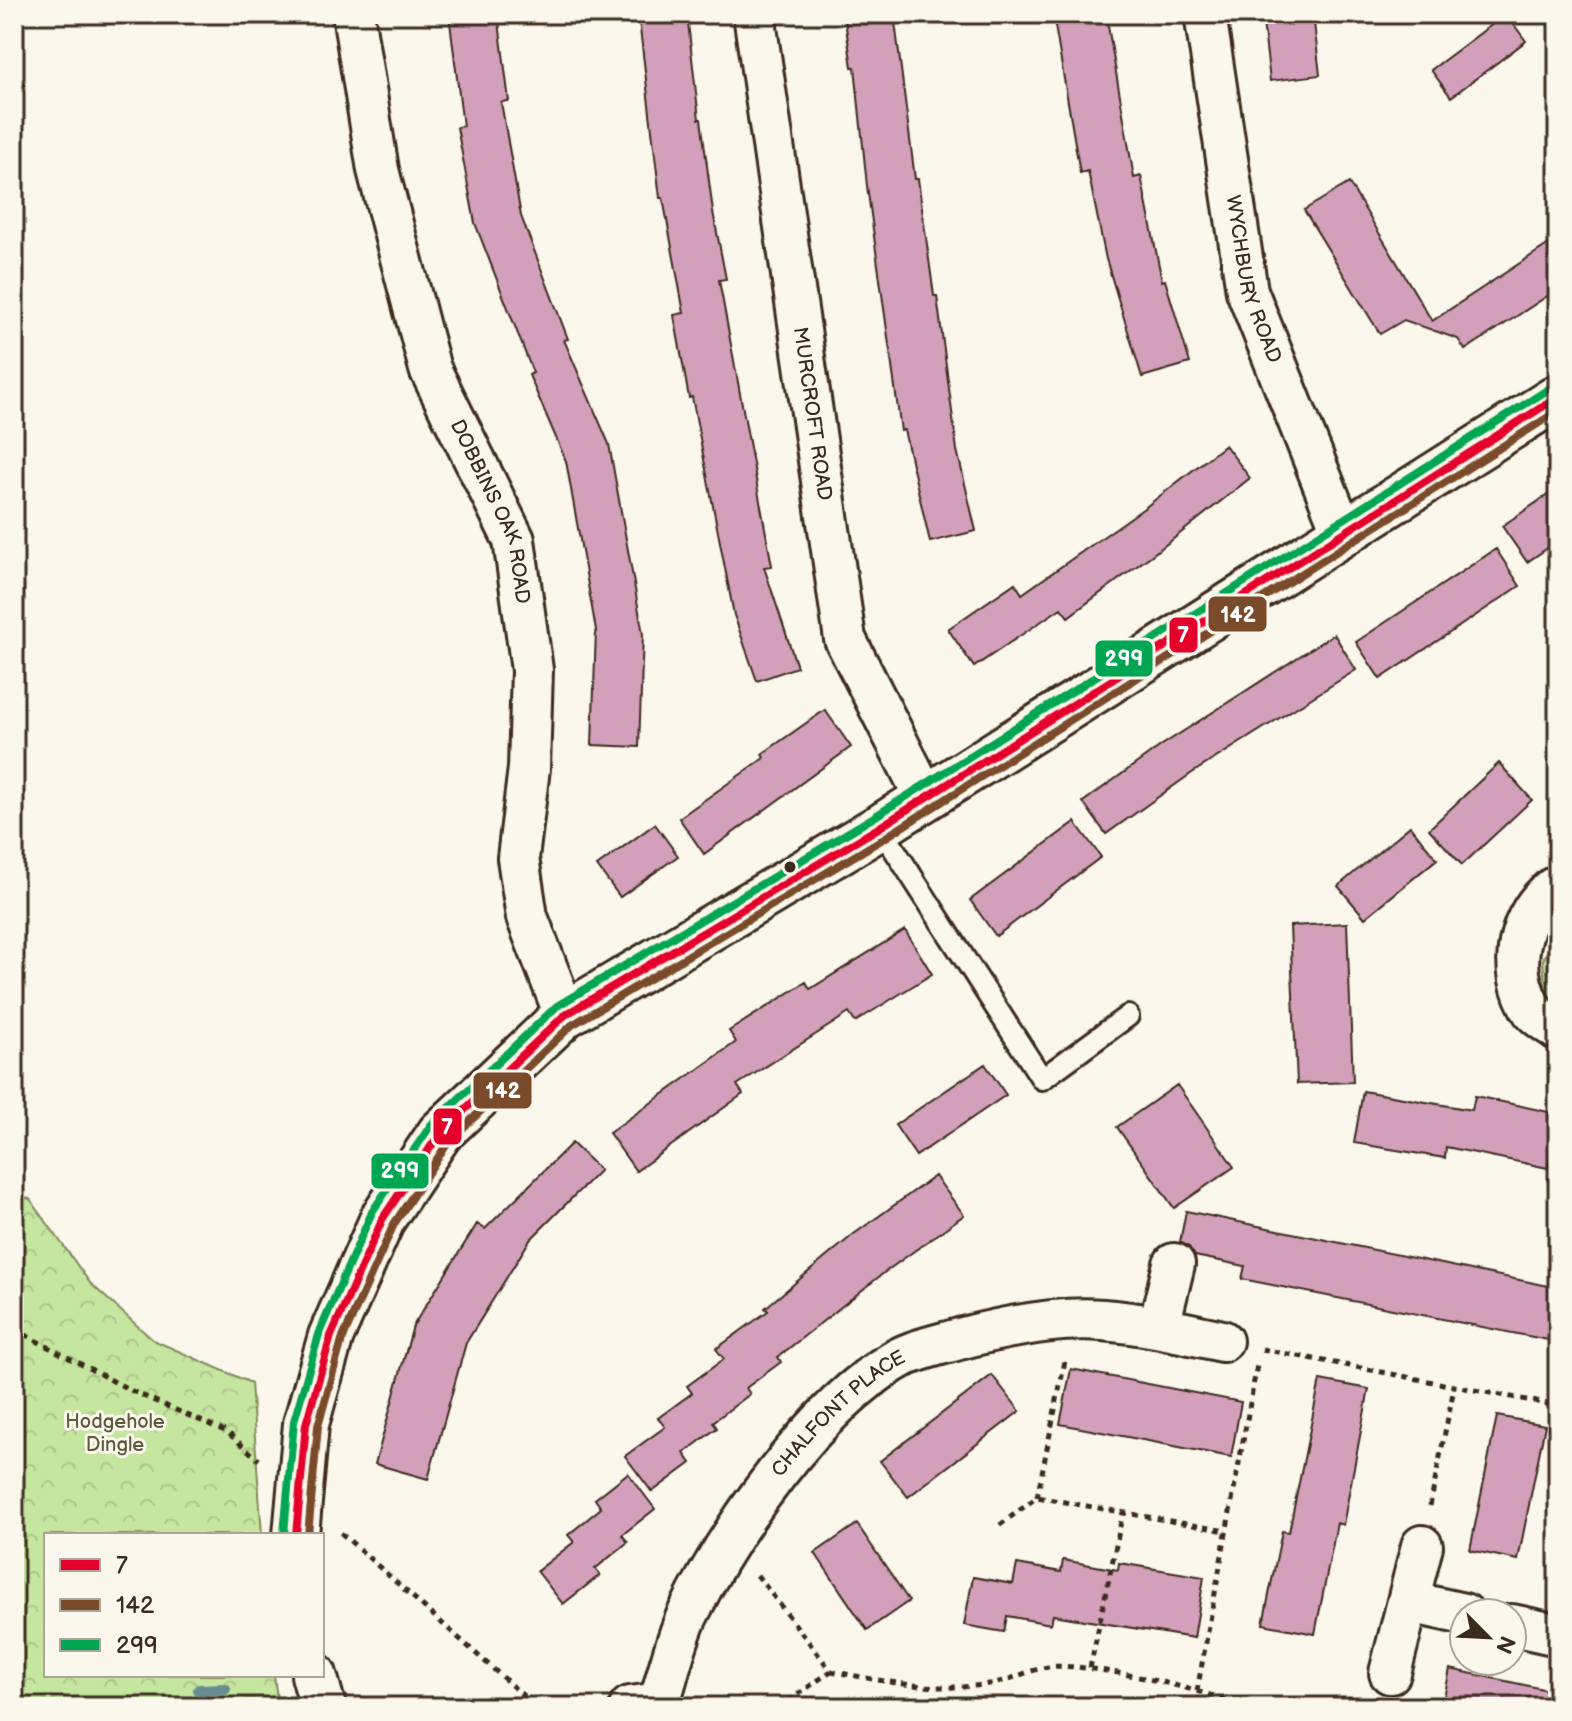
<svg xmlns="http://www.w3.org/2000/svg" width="1572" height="1721" font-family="'Balsamiq Sans',sans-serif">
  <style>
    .grass { fill: url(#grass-dots); stroke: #80885e; stroke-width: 2 }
    .forest { fill: url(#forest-crowns); stroke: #80885e; stroke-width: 2 }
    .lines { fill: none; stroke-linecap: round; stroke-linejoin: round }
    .stream { stroke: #668f92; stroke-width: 12 }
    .building { fill: #d3a0bb; stroke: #3b2a1e; stroke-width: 2 }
    .service-casing { stroke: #3b2a1e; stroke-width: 26 }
    .minor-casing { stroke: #3b2a1e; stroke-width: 46 }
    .tertiary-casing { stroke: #3b2a1e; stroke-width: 50 }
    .path { stroke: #3b2a1e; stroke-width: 5; stroke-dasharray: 6 6; stroke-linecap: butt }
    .service { stroke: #fbf7ec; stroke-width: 20 }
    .minor { stroke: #fbf7ec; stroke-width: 40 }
    .tertiary { stroke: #fbf7ec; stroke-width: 44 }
    .bus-1-casing { stroke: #fbf7ec; stroke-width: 14 }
    .bus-2-casing { stroke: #fbf7ec; stroke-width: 14 }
    .bus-3-casing { stroke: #fbf7ec; stroke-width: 14 }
    .bus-1 { stroke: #e4002b; stroke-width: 8 }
    .bus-2 { stroke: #7a4b2a; stroke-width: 8 }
    .bus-3 { stroke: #00a651; stroke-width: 8 }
    .bus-dot { fill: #3b2a1e; stroke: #fbf7ec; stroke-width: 3 }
    .labels { text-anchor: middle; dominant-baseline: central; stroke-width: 6; stroke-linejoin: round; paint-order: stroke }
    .street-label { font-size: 20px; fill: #3b2a1e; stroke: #fbf7ec }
    .park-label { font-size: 20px; fill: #5e593e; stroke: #fbf7ec }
    .line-badge { stroke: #fbf7ec; stroke-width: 3 }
    .badge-label { font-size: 22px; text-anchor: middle; font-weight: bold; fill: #fff }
  </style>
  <defs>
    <pattern id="grass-dots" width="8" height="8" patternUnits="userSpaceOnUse" patternTransform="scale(2)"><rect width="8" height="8" fill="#c5e69f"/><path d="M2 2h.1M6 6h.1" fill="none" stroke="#aac588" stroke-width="1.8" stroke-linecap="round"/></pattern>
    <pattern id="forest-crowns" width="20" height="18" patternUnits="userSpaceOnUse" patternTransform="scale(2)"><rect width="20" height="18" fill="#c5e69f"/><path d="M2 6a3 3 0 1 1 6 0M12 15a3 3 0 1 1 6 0" fill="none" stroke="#aac588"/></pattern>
  </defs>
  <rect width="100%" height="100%" fill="#fbf7ec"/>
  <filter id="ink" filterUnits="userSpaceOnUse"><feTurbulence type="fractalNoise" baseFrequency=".0125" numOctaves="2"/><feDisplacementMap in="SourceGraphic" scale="16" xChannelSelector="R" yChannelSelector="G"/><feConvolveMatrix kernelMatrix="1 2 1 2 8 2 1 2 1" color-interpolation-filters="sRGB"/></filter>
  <g filter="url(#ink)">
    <path class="grass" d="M 1558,927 L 1558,1005 L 1546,997 L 1543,960 Z"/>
    <path class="forest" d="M 14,1194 L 30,1199 L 90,1283 L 153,1340 L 251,1383 L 262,1535 L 46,1535 L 46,1675 L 274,1675 L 278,1707 L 14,1707 Z"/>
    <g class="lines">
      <path class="stream" d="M 199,1690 L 225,1689"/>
    </g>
    <path class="building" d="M 449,14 L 498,14 L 509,101 L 501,102 L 521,216 L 568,339 L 564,340 L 609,444 L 643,634 L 639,747 L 592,745 L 596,630 L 566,461 L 529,375 L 533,373 L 475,223 L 457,127 L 463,126 Z
      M 687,14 L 699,119 L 701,119 L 713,212 L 726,279 L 719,280 L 772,566 L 764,567 L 797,667 L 757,681 L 734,615 L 692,397 L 689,398 L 674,315 L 684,313 L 663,198 L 660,198 L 639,20 Z
      M 844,14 L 894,14 L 915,179 L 918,179 L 934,296 L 937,296 L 957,450 L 976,531 L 930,542 L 904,430 L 901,431 L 867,186 L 855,67 L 852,67 Z
      M 1053,14 L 1106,14 L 1134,178 L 1141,176 L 1162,281 L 1165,280 L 1190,363 L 1142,377 L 1106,259 L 1088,171 L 1080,173 Z
      M 1262,14 L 1313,14 L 1320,75 L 1270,81 Z
      M 1506,14 L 1526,41 L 1451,97 L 1431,70 Z
      M 1349,183 L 1432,321 L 1558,238 L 1558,289 L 1465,350 L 1458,339 L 1404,320 L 1380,334 L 1304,210 Z
      M 1225,445 L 1250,478 L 1172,540 L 1068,617 L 1061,608 L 974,667 L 948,629 L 1015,583 L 1022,594 L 1147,506 Z
      M 1558,488 L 1558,541 L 1527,562 L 1502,526 Z
      M 1496,549 L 1520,586 L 1380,679 L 1356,642 Z
      M 1334,634 L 1356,670 L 1192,773 L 1106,834 L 1083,802 L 1162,745 Z
      M 825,710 L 851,747 L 704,854 L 679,818 L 764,758 L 762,754 Z
      M 1499,763 L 1532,800 L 1462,865 L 1429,829 Z
      M 1075,822 L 1101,857 L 996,936 L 970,900 Z
      M 655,824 L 678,856 L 620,897 L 597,866 Z
      M 1410,826 L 1437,859 L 1365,918 L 1338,886 Z
      M 1347,923 L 1353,1082 L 1297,1084 L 1290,926 Z
      M 905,930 L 932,974 L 855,1022 L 849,1013 L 737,1085 L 743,1094 L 636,1171 L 609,1133 L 736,1042 L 729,1031 L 806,982 L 810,989 Z
      M 985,1064 L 1006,1095 L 916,1156 L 895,1125 Z
      M 1177,1085 L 1234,1167 L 1174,1208 L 1117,1127 Z
      M 1363,1091 L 1472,1110 L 1475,1096 L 1558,1114 L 1548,1168 L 1446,1147 L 1445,1158 L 1354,1143 Z
      M 572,1143 L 600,1170 L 530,1240 L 466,1343 L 428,1479 L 375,1464 L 413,1326 L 477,1224 L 485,1229 Z
      M 935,1176 L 964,1215 L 885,1272 L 778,1357 L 781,1362 L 746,1388 L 750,1394 L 713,1422 L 717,1428 L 684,1453 L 691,1463 L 652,1492 L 625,1456 L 665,1427 L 658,1418 L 692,1393 L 687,1386 L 724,1359 L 716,1349 L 768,1311 L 765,1308 L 854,1234 Z
      M 1186,1211 L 1558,1288 L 1558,1342 L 1242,1279 L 1245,1266 L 1195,1256 L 1189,1247 L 1180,1242 Z
      M 1071,1369 L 1241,1402 L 1231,1457 L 1060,1424 Z
      M 992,1375 L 1020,1411 L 908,1497 L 880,1461 Z
      M 1320,1380 L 1369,1389 L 1343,1525 L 1337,1523 L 1315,1634 L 1263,1624 L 1282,1531 L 1289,1532 Z
      M 1497,1416 L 1545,1425 L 1518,1560 L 1470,1550 Z
      M 628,1473 L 655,1509 L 622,1535 L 628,1542 L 595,1569 L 600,1575 L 563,1604 L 537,1571 L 574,1542 L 568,1535 L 601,1508 L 595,1499 Z
      M 857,1524 L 909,1601 L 867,1630 L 815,1553 Z
      M 1063,1560 L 1118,1570 L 1119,1563 L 1204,1577 L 1194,1638 L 1053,1615 L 1051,1624 L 1007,1616 L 1004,1632 L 964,1625 L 973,1577 L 1013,1584 L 1017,1564 L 1061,1572 Z
      M 1450,1669 L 1557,1692 L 1555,1707 L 1442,1707 Z"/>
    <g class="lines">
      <g class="service-casing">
        <path id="service" d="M 880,827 L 1042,1079 L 1128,1016"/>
      </g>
      <g class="minor-casing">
        <g id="minor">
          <path id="s1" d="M 353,14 L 378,170 L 430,369 L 514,540 L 532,670 L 529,768 L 518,858 L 527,917 L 565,1015"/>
          <path id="s2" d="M 754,14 L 845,639 L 925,797"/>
          <path id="s3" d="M 1205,14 L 1247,291 L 1343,533"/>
          <path d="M 1558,885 C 1517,911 1506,971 1533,1011 C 1538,1018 1550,1024 1558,1030"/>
          <path d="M 1159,1326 L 1174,1264"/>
          <path d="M 1409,1602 L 1464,1614"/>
          <path d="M 1512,1625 L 1558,1635"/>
          <path d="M 1390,1673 L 1422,1546"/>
          <path id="s4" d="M 630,1707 L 659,1703 C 668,1675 675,1643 687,1616 C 728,1532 814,1407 896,1360 C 914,1350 938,1345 959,1339 C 1001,1328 1060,1316 1103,1320 C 1144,1323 1182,1332 1222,1341"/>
        </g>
      </g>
      <g class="tertiary-casing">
        <path id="tertiary" d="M 296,1535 L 306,1424 L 317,1385 L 331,1336 L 383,1218 L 440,1133 L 565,1015 L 880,827 L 1558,397
          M 314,1675 L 323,1707"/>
      </g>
      <path class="path" d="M 14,1329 L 134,1392 L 227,1432 L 259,1460
        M 1262,1349 L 1558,1406
        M 1037,1497 L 1065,1361
        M 1430,1506 L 1454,1388
        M 1000,1525 L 1037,1497 L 1226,1531
        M 341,1533 L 536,1707
        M 757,1575 L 831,1671 L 780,1707
        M 1090,1668 L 1123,1512
        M 831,1671 C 881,1681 938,1693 989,1684 C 1010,1681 1028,1670 1048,1667 C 1081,1661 1211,1690 1240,1707
        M 1197,1691 L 1257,1365"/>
      <use href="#service" class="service"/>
      <use href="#minor" class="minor"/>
      <use href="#tertiary" class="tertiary"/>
      <g class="bus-1-casing">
        <path id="bus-1" d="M 296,1535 L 306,1424 L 331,1336 L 383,1218 L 440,1133 L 565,1015 L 880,827 L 1558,397"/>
      </g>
      <g class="bus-2-casing">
        <path id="bus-2" d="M 308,1535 L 318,1426 L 342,1340 L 394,1224 L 449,1141 L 572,1025 L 886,837 L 1558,411"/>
      </g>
      <g class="bus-3-casing">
        <path id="bus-3" d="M 284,1534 L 294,1421 L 320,1331 L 372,1212 L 431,1125 L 557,1006 L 874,817 L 1552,387"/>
      </g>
      <use href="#bus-1" class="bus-1"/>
      <use href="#bus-2" class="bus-2"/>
      <use href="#bus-3" class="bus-3"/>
    </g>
  </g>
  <circle class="bus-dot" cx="790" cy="867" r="7"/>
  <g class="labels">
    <g class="street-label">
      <text stroke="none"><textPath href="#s3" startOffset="270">WYCHBURY ROAD</textPath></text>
      <text stroke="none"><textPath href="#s2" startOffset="404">MURCROFT ROAD</textPath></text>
      <text stroke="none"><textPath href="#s1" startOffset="520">DOBBINS OAK ROAD</textPath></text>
      <text stroke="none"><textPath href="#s4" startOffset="376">CHALFONT PLACE</textPath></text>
    </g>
    <g class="park-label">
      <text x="115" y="1422">Hodgehole<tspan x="115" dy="23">Dingle</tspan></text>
    </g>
  </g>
  <g class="line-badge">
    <rect x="1207" y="595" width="61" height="38" rx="8" fill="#7a4b2a"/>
    <rect x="1168" y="616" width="31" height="38" rx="8" fill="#e4002b"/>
    <rect x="1094" y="639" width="60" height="39" rx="8" fill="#00a651"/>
    <rect x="472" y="1071" width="61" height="39" rx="8" fill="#7a4b2a"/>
    <rect x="432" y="1107" width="31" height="39" rx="8" fill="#e4002b"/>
    <rect x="370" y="1152" width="60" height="38" rx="8" fill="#00a651"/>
  </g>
  <g class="badge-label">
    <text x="1238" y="622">142</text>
    <text x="1183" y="642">7</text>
    <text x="1124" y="666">299</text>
    <text x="503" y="1098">142</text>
    <text x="447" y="1134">7</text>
    <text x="400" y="1178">299</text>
  </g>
  <rect width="1572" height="1721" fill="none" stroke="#fbf7ec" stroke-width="48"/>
  <rect x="24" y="24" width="1524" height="1673" fill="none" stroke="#3b2a1e" stroke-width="3" filter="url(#ink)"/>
  <rect x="44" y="1533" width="280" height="144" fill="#fbf7ec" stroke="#aea59a" stroke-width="2"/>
  <rect x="60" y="1559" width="40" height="12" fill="#e4002b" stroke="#aea59a" stroke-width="2"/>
  <text x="116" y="1573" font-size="24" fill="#3b2a1e">7</text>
  <rect x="60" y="1599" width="40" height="12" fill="#7a4b2a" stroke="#aea59a" stroke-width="2"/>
  <text x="116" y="1613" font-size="24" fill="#3b2a1e">142</text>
  <rect x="60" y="1639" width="40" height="12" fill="#00a651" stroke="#aea59a" stroke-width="2"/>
  <text x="116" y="1653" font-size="24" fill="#3b2a1e">299</text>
  <g transform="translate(1488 1637) rotate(114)"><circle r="38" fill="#fbf7ec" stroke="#aea59a" stroke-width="2"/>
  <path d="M0-6L14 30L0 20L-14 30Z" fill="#3b2a1e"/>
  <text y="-12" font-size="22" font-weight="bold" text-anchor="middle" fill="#3b2a1e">N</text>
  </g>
</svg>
